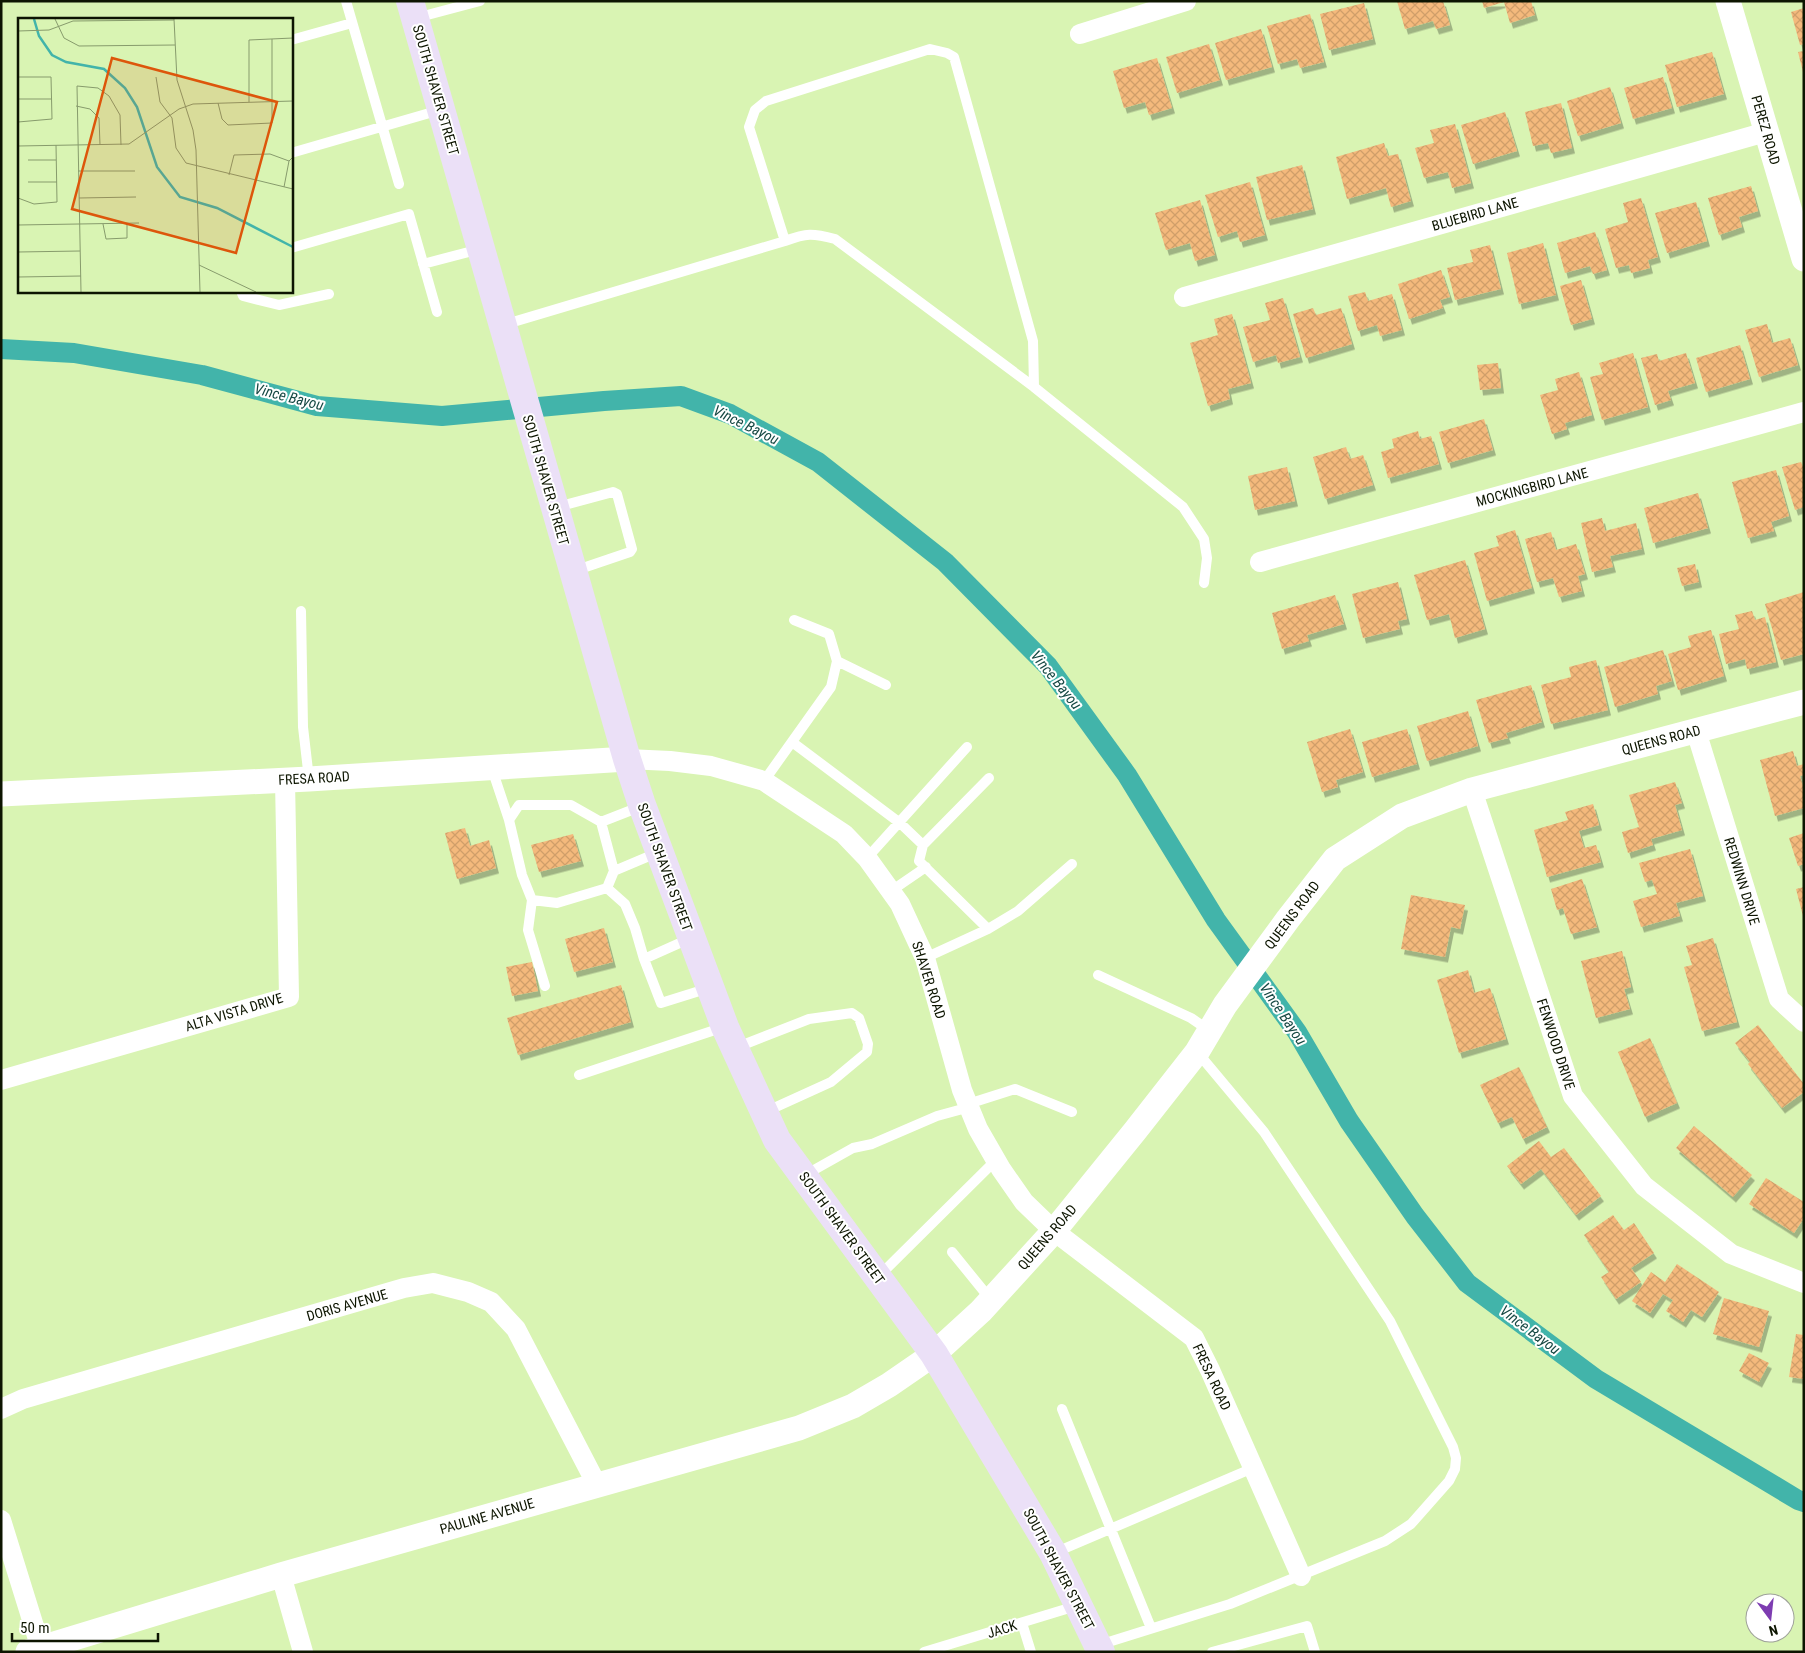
<svg xmlns="http://www.w3.org/2000/svg" width="1805" height="1653" font-family="'Roboto Condensed',sans-serif">
  <style>
    .lines { fill: none; stroke-linecap: round; stroke-linejoin: round }
    .canal { stroke: #42b4aa; stroke-width: 20 }
    .building { fill: url(#building-cross-hatch); filter: url(#shadow) }
    .service { stroke: #fff; stroke-width: 10 }
    .minor { stroke: #fff; stroke-width: 20 }
    .tertiary { stroke: #fff; stroke-width: 25 }
    .primary { stroke: #ebe0f7; stroke-width: 28 }
    .labels { text-anchor: middle; dominant-baseline: central; stroke-width: 4; stroke-linejoin: round; paint-order: stroke }
    .street-label { font-size: 14px; fill: #0d1501; stroke: #fff }
    .water-label { font-size: 15px; font-style: italic; fill: #174944; stroke: #fff }
    .inset-river { fill: none; stroke: #42b4aa; stroke-width: 2.5 }
    .inset-road { fill: none; stroke: #879b6c; stroke-width: 1 }
    .view { fill: #dd560b; fill-opacity: 0.15; stroke: #dd560b; stroke-width: 2.5 }
    .inset-edge { fill: none; stroke: #0d1501; stroke-width: 2.5 }
  </style>
  <defs>
    <pattern id="building-cross-hatch" width="8" height="8" patternUnits="userSpaceOnUse" patternTransform="scale(1.25)"><rect width="8" height="8" fill="#f4b97c"/><path d="M0 0l8 8M0 8l8-8" fill="none" stroke="#d09e69"/></pattern>
    <filter id="shadow"><feDropShadow dx="3" dy="5.5" stdDeviation="0" flood-color="#0004"/></filter>
  </defs>
  <rect width="100%" height="100%" fill="#d9f4b3"/>
  <g class="lines">
    <path class="canal" d="M 1,349 L 74,353 L 202,375 L 317,406 L 442,416 L 604,401 L 681,396 L 730,414 L 818,462 L 945,562 L 1048,666 L 1127,775 L 1216,920 L 1297,1032 L 1349,1121 L 1415,1216 L 1467,1283 L 1596,1379 L 1798,1500 L 1804,1502"/>
  </g>
  <path class="building" d="M 1397,1 L 1443,1 L 1450,25 L 1436,29 L 1433,21 L 1405,29 Z
    M 1482,1 L 1531,1 L 1535,15 L 1510,23 L 1504,2 L 1484,8 Z
    M 1364,3 L 1373,39 L 1329,50 L 1320,14 Z
    M 1804,8 L 1804,44 L 1800,45 L 1791,12 Z
    M 1310,14 L 1324,62 L 1300,68 L 1297,59 L 1278,64 L 1267,26 Z
    M 1261,29 L 1272,67 L 1226,80 L 1215,43 Z
    M 1209,44 L 1220,80 L 1177,93 L 1166,57 Z
    M 1804,51 L 1804,72 L 1803,72 L 1798,52 Z
    M 1712,52 L 1724,94 L 1677,107 L 1665,65 Z
    M 1157,58 L 1172,108 L 1149,115 L 1145,102 L 1124,108 L 1113,71 Z
    M 1663,77 L 1672,108 L 1633,119 L 1624,88 Z
    M 1610,87 L 1621,123 L 1578,136 L 1567,101 Z
    M 1561,103 L 1572,148 L 1551,153 L 1548,143 L 1533,146 L 1525,112 Z
    M 1505,112 L 1517,151 L 1473,164 L 1461,125 Z
    M 1455,124 L 1471,183 L 1452,188 L 1448,172 L 1424,178 L 1415,148 L 1434,143 L 1430,130 Z
    M 1384,143 L 1388,156 L 1398,154 L 1411,201 L 1391,207 L 1386,188 L 1347,199 L 1336,157 Z
    M 1302,165 L 1313,209 L 1267,220 L 1256,177 Z
    M 1250,182 L 1265,235 L 1240,242 L 1237,231 L 1218,237 L 1205,195 Z
    M 1751,186 L 1758,211 L 1739,217 L 1742,227 L 1719,235 L 1708,198 Z
    M 1641,198 L 1658,257 L 1648,260 L 1650,268 L 1631,273 L 1629,265 L 1616,268 L 1605,229 L 1628,222 L 1623,203 Z
    M 1200,200 L 1215,255 L 1195,261 L 1190,243 L 1166,250 L 1155,213 Z
    M 1696,202 L 1707,241 L 1667,253 L 1655,213 Z
    M 1595,232 L 1607,270 L 1593,274 L 1590,266 L 1565,273 L 1557,243 Z
    M 1543,243 L 1556,295 L 1519,304 L 1507,253 Z
    M 1490,245 L 1501,289 L 1455,300 L 1447,268 L 1473,262 L 1470,250 Z
    M 1441,270 L 1450,297 L 1440,300 L 1443,308 L 1409,319 L 1398,284 Z
    M 1581,280 L 1592,319 L 1571,325 L 1560,286 Z
    M 1365,292 L 1368,301 L 1392,294 L 1402,330 L 1380,336 L 1377,325 L 1358,331 L 1348,296 Z
    M 1283,298 L 1300,357 L 1278,363 L 1276,355 L 1253,362 L 1243,327 L 1270,320 L 1265,303 Z
    M 1313,308 L 1316,315 L 1341,308 L 1352,344 L 1306,358 L 1293,314 Z
    M 1232,314 L 1251,383 L 1228,389 L 1230,399 L 1208,406 L 1190,343 L 1218,335 L 1214,319 Z
    M 1767,324 L 1772,343 L 1790,338 L 1798,365 L 1759,377 L 1745,330 Z
    M 1740,345 L 1750,379 L 1706,392 L 1696,358 Z
    M 1633,353 L 1648,407 L 1602,420 L 1590,377 L 1603,374 L 1599,363 Z
    M 1686,353 L 1695,383 L 1668,391 L 1671,400 L 1655,405 L 1641,358 L 1657,354 L 1659,361 Z
    M 1498,363 L 1501,388 L 1480,390 L 1477,365 Z
    M 1579,372 L 1592,415 L 1565,423 L 1567,429 L 1552,434 L 1540,395 L 1558,390 L 1555,379 Z
    M 1484,419 L 1493,450 L 1448,463 L 1439,432 Z
    M 1418,431 L 1420,439 L 1431,436 L 1439,464 L 1388,478 L 1381,452 L 1394,448 L 1392,439 Z
    M 1346,447 L 1350,459 L 1363,455 L 1373,485 L 1325,499 L 1313,457 Z
    M 1801,462 L 1804,469 L 1804,507 L 1795,510 L 1782,467 Z
    M 1287,467 L 1295,501 L 1255,510 L 1248,476 Z
    M 1776,470 L 1789,516 L 1771,522 L 1774,531 L 1748,538 L 1732,482 Z
    M 1698,493 L 1708,528 L 1653,543 L 1644,508 Z
    M 1602,518 L 1605,531 L 1636,523 L 1642,549 L 1610,556 L 1613,567 L 1592,572 L 1581,523 Z
    M 1515,530 L 1532,588 L 1487,601 L 1474,553 L 1499,546 L 1496,536 Z
    M 1551,532 L 1556,550 L 1576,544 L 1585,574 L 1578,576 L 1582,591 L 1559,597 L 1553,578 L 1537,582 L 1525,539 Z
    M 1465,560 L 1485,629 L 1455,638 L 1449,614 L 1427,620 L 1414,575 Z
    M 1695,564 L 1699,582 L 1682,586 L 1677,568 Z
    M 1398,582 L 1407,619 L 1398,621 L 1400,629 L 1363,638 L 1352,594 Z
    M 1804,592 L 1804,654 L 1781,660 L 1765,604 Z
    M 1335,595 L 1344,624 L 1307,635 L 1309,641 L 1282,649 L 1272,613 Z
    M 1752,611 L 1755,620 L 1765,617 L 1776,662 L 1747,669 L 1745,659 L 1726,664 L 1719,634 L 1739,629 L 1735,615 Z
    M 1711,630 L 1724,676 L 1678,690 L 1668,654 L 1691,647 L 1688,636 Z
    M 1663,650 L 1672,681 L 1656,686 L 1658,694 L 1615,707 L 1604,667 Z
    M 1596,660 L 1608,710 L 1551,724 L 1541,685 L 1571,677 L 1569,667 Z
    M 1531,685 L 1542,722 L 1506,733 L 1508,738 L 1489,743 L 1476,700 Z
    M 1468,711 L 1478,746 L 1427,761 L 1417,726 Z
    M 1350,729 L 1363,772 L 1336,780 L 1338,787 L 1322,792 L 1307,742 Z
    M 1407,729 L 1417,764 L 1372,777 L 1362,742 Z
    M 1793,751 L 1797,766 L 1804,764 L 1804,775 L 1800,776 L 1804,789 L 1804,808 L 1775,816 L 1760,760 Z
    M 1675,782 L 1682,803 L 1675,805 L 1682,830 L 1651,839 L 1653,845 L 1628,853 L 1622,832 L 1639,827 L 1629,795 Z
    M 1593,804 L 1599,825 L 1579,831 L 1584,848 L 1596,845 L 1601,862 L 1547,877 L 1534,830 L 1568,820 L 1565,812 Z
    M 465,828 L 470,846 L 489,840 L 496,868 L 457,879 L 445,833 Z
    M 1804,833 L 1804,864 L 1798,866 L 1789,838 Z
    M 573,834 L 581,861 L 539,872 L 531,845 Z
    M 1690,849 L 1703,896 L 1676,903 L 1680,916 L 1641,927 L 1633,901 L 1657,894 L 1652,880 L 1645,882 L 1639,863 Z
    M 1582,879 L 1597,927 L 1571,934 L 1563,908 L 1557,910 L 1551,889 Z
    M 1804,887 L 1804,915 L 1803,916 L 1796,889 Z
    M 1411,895 L 1465,905 L 1460,929 L 1451,927 L 1445,957 L 1401,949 Z
    M 604,928 L 613,962 L 574,972 L 565,939 Z
    M 1713,938 L 1737,1022 L 1702,1031 L 1684,967 L 1692,965 L 1686,946 Z
    M 1622,951 L 1631,987 L 1624,989 L 1630,1009 L 1596,1018 L 1581,961 Z
    M 532,962 L 538,991 L 512,996 L 506,967 Z
    M 1468,970 L 1474,993 L 1490,988 L 1506,1039 L 1459,1053 L 1437,980 Z
    M 621,985 L 631,1022 L 518,1055 L 507,1018 Z
    M 1758,1025 L 1804,1084 L 1804,1092 L 1782,1108 L 1748,1064 L 1750,1062 L 1735,1043 Z
    M 1650,1038 L 1677,1103 L 1645,1117 L 1618,1052 Z
    M 1519,1067 L 1547,1127 L 1523,1139 L 1512,1117 L 1498,1123 L 1480,1085 Z
    M 1694,1126 L 1752,1175 L 1733,1197 L 1676,1148 Z
    M 1539,1141 L 1551,1157 L 1564,1148 L 1601,1196 L 1576,1215 L 1541,1169 L 1521,1184 L 1507,1166 Z
    M 1766,1178 L 1804,1202 L 1804,1218 L 1794,1233 L 1749,1204 Z
    M 1613,1215 L 1624,1230 L 1634,1223 L 1654,1253 L 1631,1268 L 1641,1282 L 1616,1299 L 1601,1277 L 1609,1272 L 1584,1235 Z
    M 1677,1264 L 1719,1292 L 1702,1317 L 1691,1310 L 1683,1322 L 1666,1311 L 1673,1300 L 1663,1294 L 1650,1313 L 1632,1301 L 1651,1272 L 1665,1282 Z
    M 1724,1298 L 1769,1311 L 1759,1347 L 1713,1334 Z
    M 1796,1334 L 1804,1335 L 1804,1379 L 1789,1377 Z
    M 1749,1353 L 1769,1363 L 1759,1382 L 1739,1371 Z"/>
  <g class="lines">
    <path class="service" d="M 346,1 L 399,184
      M 416,18 L 480,1
      M 291,40 L 352,23
      M 291,153 L 440,110
      M 785,241 L 749,127 L 755,110 L 766,101 L 930,49 L 947,53 L 954,57 L 1033,341 L 1034,387 L 1183,507 L 1204,539 L 1207,558 L 1204,583
      M 291,248 L 409,214 L 437,312
      M 423,264 L 480,249
      M 241,291 L 243,296 L 279,305 L 329,294
      M 503,325 L 785,241 C 807,233 812,233 835,239 L 1034,387
      M 557,507 L 613,492 L 617,494 L 632,549 L 630,552 L 574,571
      M 301,611 L 303,727 L 309,779
      M 837,661 L 886,685
      M 792,742 L 900,823 L 923,845 L 919,861 L 988,929
      M 492,769 L 509,820 L 522,875 L 532,900 L 528,930 L 545,986
      M 764,781 L 831,687 L 837,661 L 829,634 L 794,620
      M 509,820 L 519,805 L 571,805 L 601,822 L 614,871 L 607,888 L 557,903 L 532,900
      M 601,822 L 642,806
      M 923,845 L 989,778
      M 867,858 L 967,747
      M 614,871 L 659,852
      M 607,888 L 625,904 L 635,928 L 644,959 L 661,1003 L 709,988
      M 891,891 L 926,867
      M 925,958 L 988,929 L 1018,911 L 1072,864
      M 644,959 L 691,938
      M 1098,975 L 1191,1018 L 1210,1031
      M 735,1048 L 809,1019 L 852,1013 L 859,1018 L 868,1044 L 867,1052 L 831,1082 L 765,1112
      M 579,1075 L 724,1027
      M 968,1104 L 1015,1089 L 1072,1112
      M 805,1175 L 853,1148 L 872,1144 L 937,1116 L 970,1107
      M 952,1252 L 991,1300
      M 878,1277 L 996,1160
      M 1062,1409 L 1151,1628
      M 1054,1553 L 1253,1468
      M 1022,1623 L 1031,1652
      M 1099,1645 L 1230,1604 L 1385,1541 L 1411,1524 L 1449,1481 L 1455,1469 L 1456,1458 L 1453,1447 L 1390,1321 L 1264,1132 L 1198,1053
      M 924,1652 L 1076,1606
      M 1212,1652 L 1307,1626 L 1315,1652"/>
    <path class="minor" d="M 1080,34 L 1186,1
      M 1184,297 L 1766,132
      M 1260,562 L 1804,412
      M 1696,731 L 1779,999 L 1804,1022
      M 627,759 L 670,761 L 711,766 L 764,781 L 844,834 L 867,858 L 900,904 L 925,958 L 962,1090 L 978,1129 L 1001,1169 L 1024,1202 L 1054,1231 L 1194,1338 L 1210,1370 L 1301,1576
      M 1472,790 L 1573,1096 L 1644,1186 L 1731,1254 L 1804,1283
      M 1,1080 L 289,997 L 285,780
      M 1,1409 L 23,1399 L 404,1288 L 433,1283 L 468,1292 L 491,1302 L 516,1329 L 597,1485
      M 1,1520 L 42,1652
      M 281,1575 L 303,1652"/>
    <path class="tertiary" d="M 1728,1 L 1804,259
      M 1,794 L 309,779 L 627,759
      M 28,1652 L 281,1575 L 799,1428 L 853,1406 L 889,1385 L 934,1354 L 981,1311 L 1054,1231 L 1135,1131 L 1197,1052 L 1225,1005 L 1288,919 L 1335,859 L 1402,816 L 1472,790 L 1804,702"/>
    <path class="primary" d="M 410,1 L 627,759 L 642,805 L 725,1027 L 777,1140 L 934,1354 L 1053,1553 L 1101,1652"/>
  </g>
  <g class="labels">
    <g class="street-label">
      <text transform="translate(436 90) rotate(74)">SOUTH SHAVER STREET</text>
      <text transform="translate(1766 130) rotate(74)">PEREZ ROAD</text>
      <text transform="translate(1475 214) rotate(-16)">BLUEBIRD LANE</text>
      <text transform="translate(546 480) rotate(74)">SOUTH SHAVER STREET</text>
      <text transform="translate(1532 487) rotate(-15)">MOCKINGBIRD LANE</text>
      <text transform="translate(1661 740) rotate(-15)">QUEENS ROAD</text>
      <text transform="translate(314 778) rotate(-3)">FRESA ROAD</text>
      <text transform="translate(665 867) rotate(70)">SOUTH SHAVER STREET</text>
      <text transform="translate(1742 881) rotate(73)">REDWINN DRIVE</text>
      <text transform="translate(1292 915) rotate(-53)">QUEENS ROAD</text>
      <text transform="translate(929 980) rotate(72)">SHAVER ROAD</text>
      <text transform="translate(234 1012) rotate(-17)">ALTA VISTA DRIVE</text>
      <text transform="translate(1556 1044) rotate(72)">FENWOOD DRIVE</text>
      <text transform="translate(842 1228) rotate(54)">SOUTH SHAVER STREET</text>
      <text transform="translate(1047 1237) rotate(-49)">QUEENS ROAD</text>
      <text transform="translate(347 1305) rotate(-16)">DORIS AVENUE</text>
      <text transform="translate(1212 1377) rotate(65)">FRESA ROAD</text>
      <text transform="translate(487 1516) rotate(-16)">PAULINE AVENUE</text>
      <text transform="translate(1059 1569) rotate(62)">SOUTH SHAVER STREET</text>
      <text transform="translate(1002 1629) rotate(-17)">JACK</text>
    </g>
    <g class="water-label">
      <text transform="translate(289 397) rotate(14)">Vince Bayou</text>
      <text transform="translate(746 425) rotate(26)">Vince Bayou</text>
      <text transform="translate(1056 680) rotate(51)">Vince Bayou</text>
      <text transform="translate(1283 1014) rotate(56)">Vince Bayou</text>
      <text transform="translate(1530 1330) rotate(37)">Vince Bayou</text>
    </g>
  </g>
  <g transform="translate(18 18)">
    <rect width="275" height="275" fill="#d9f4b3"/>
    <path class="inset-river" d="M 16,1 L 21,18 L 34,37 L 48,44 L 86,51 L 107,70 L 119,89 L 139,149 L 162,179 L 199,190 L 275,229"/>
    <path class="inset-road" d="M 37,1 L 46,20 L 61,28 L 157,27M 156,1 L 159,62 L 175,112 L 178,132 L 182,274M 0,13 L 31,12 L 55,3 L 156,2M 0,59 L 33,59 L 34,101 L 0,104M 138,59 L 142,84 L 154,100 L 158,130 L 168,145 L 275,171M 0,81 L 33,81M 231,84 L 231,22 L 275,20M 200,85 L 204,101 L 210,107 L 254,105 L 254,21M 58,88 L 72,91 L 81,100 L 82,127M 0,128 L 111,126 L 161,91 L 175,86 L 275,83M 10,142 L 38,142M 60,153 L 117,153M 211,157 L 216,137 L 252,136 L 271,143 L 275,139M 10,164 L 39,164M 266,169 L 271,143M 0,180 L 16,186 L 39,184 L 38,127M 61,180 L 118,179M 85,206 L 88,221 L 109,220 L 109,206M 0,207 L 121,205M 0,234 L 62,233M 181,247 L 238,274M 0,259 L 63,258M 63,274 L 59,68 L 80,70 L 91,78 L 102,97 L 103,127"/>
    <path class="view" d="M 94,40 L 259,84 L 218,235 L 54,191 Z"/>
    <rect width="275" height="275" class="inset-edge"/>
  </g>
  <rect width="1805" height="1653" fill="none" stroke="#0d1501" stroke-width="5"/>
  <g transform="translate(1770 1618) rotate(165)"><circle r="24" fill="#ffffff" stroke="#9ea199"/>
  <path d="M0-4L9 19L0 12L-9 19Z" fill="#7d3cb1"/>
  <text y="-8" font-size="14" font-weight="bold" text-anchor="middle" fill="#0d1501">N</text>
  </g>
  <path d="M12 1633v8h146v-8" fill="none" stroke="#0d1501" stroke-width="2.5"/>
  <text x="20" y="1633" font-size="15" fill="#0d1501" stroke="#ffffff" stroke-width="4" paint-order="stroke">50 m</text>
</svg>
